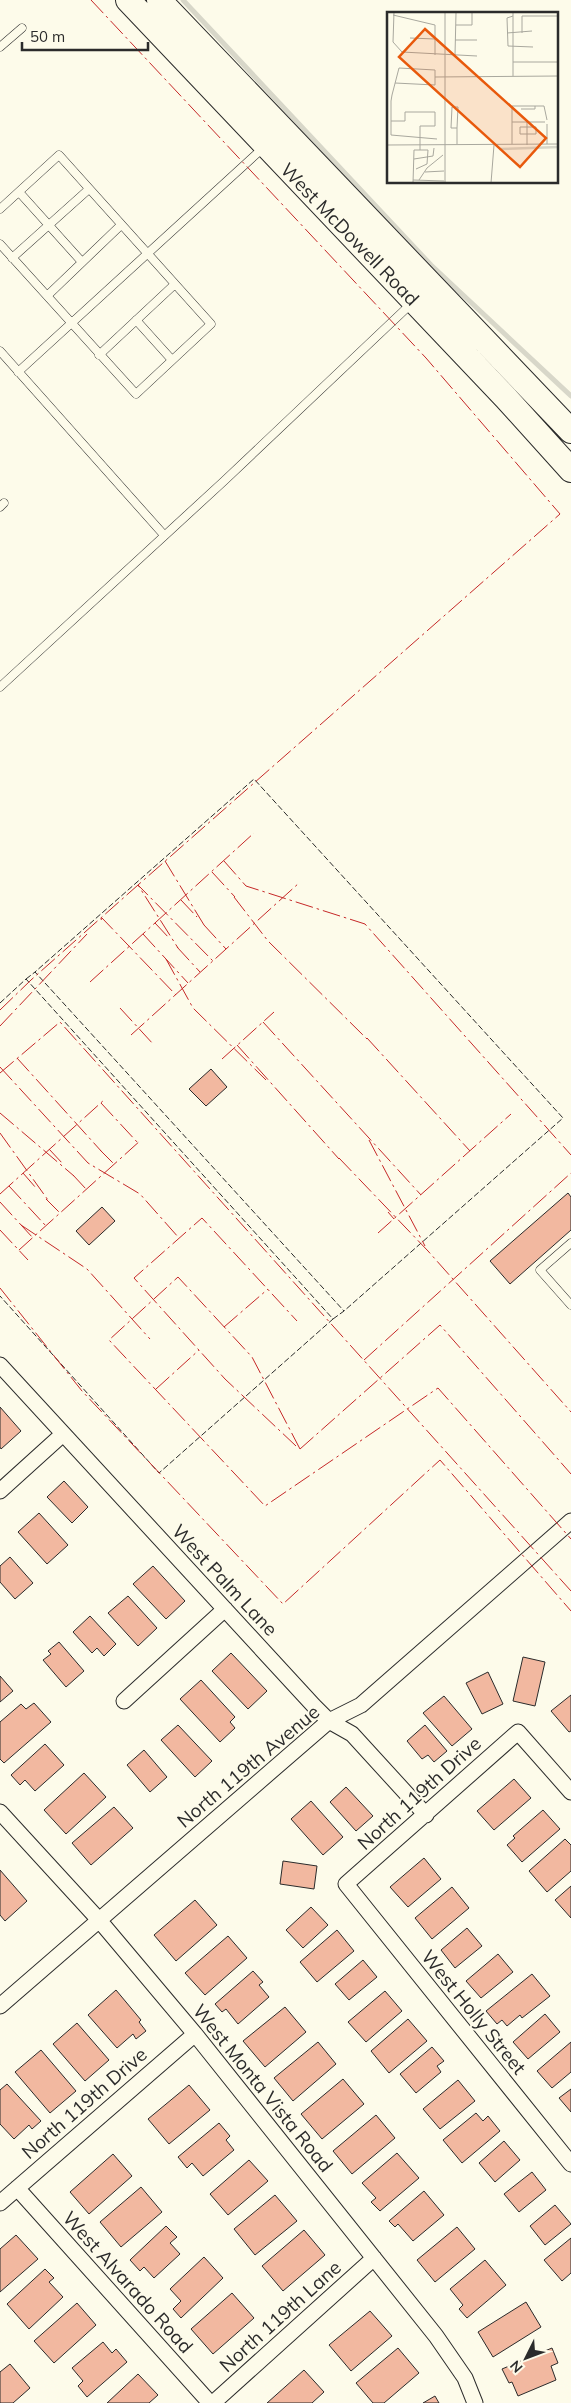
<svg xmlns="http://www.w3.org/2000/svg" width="571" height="2403" font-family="Mulish,sans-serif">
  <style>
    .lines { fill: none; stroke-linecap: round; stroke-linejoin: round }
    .stream { stroke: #d8d7c9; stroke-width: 5 }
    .building { fill: #f2b8a0; stroke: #2b2b2b }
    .service-casing { stroke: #2b2b2b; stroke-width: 9 }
    .minor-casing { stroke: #2b2b2b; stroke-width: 17 }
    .primary-casing { stroke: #2b2b2b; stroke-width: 26 }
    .service { stroke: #fdfbea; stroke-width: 8 }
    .minor { stroke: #fdfbea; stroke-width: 15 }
    .primary { stroke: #fdfbea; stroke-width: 24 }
    .fence { stroke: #2b2b2b; stroke-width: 1; stroke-dasharray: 6 2.5; stroke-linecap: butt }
    .power { stroke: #c62828; stroke-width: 1; stroke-dasharray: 18 4 2.5 4; stroke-linecap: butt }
    .labels { text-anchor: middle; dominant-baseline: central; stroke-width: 4; stroke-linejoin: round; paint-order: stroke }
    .street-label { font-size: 19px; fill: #2b2b2b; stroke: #fdfbea }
    .inset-river { fill: none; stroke: #d8d7c9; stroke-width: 2.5 }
    .inset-road { fill: none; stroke: #a9a89e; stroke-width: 1 }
    .view { fill: #e8590c; fill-opacity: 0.15; stroke: #e8590c; stroke-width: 2.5 }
    .inset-edge { fill: none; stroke: #2b2b2b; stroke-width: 2.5 }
  </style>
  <rect width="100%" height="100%" fill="#fdfbea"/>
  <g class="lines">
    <path class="stream" d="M 183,0 L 431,265 L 571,396"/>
  </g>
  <path class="building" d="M 211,1069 L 227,1087 L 206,1106 L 189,1089 Z
    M 568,1193 L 571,1197 L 571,1230 L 510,1284 L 490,1261 Z
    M 102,1207 L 115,1221 L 89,1245 L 76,1231 Z
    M 0,1407 L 21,1431 L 1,1449 L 0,1447 Z
    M 64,1481 L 88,1507 L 72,1523 L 47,1497 Z
    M 39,1513 L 68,1545 L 47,1564 L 18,1532 Z
    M 10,1557 L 33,1583 L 15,1599 L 0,1582 L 0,1566 Z
    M 153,1566 L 185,1601 L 166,1619 L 133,1584 Z
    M 128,1596 L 157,1628 L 138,1646 L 108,1613 Z
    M 90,1616 L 116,1644 L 104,1656 L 97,1648 L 92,1653 L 73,1632 Z
    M 59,1642 L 84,1671 L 66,1687 L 43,1660 L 51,1654 L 48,1651 Z
    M 231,1653 L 267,1691 L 248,1709 L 212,1671 Z
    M 523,1657 L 545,1662 L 535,1706 L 513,1701 Z
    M 488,1672 L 503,1704 L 482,1714 L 466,1683 Z
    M 0,1676 L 13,1691 L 0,1702 Z
    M 201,1680 L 235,1717 L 230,1722 L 235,1728 L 220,1742 L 180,1699 Z
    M 571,1695 L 571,1731 L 569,1732 L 551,1711 Z
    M 444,1696 L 472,1729 L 452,1746 L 423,1713 Z
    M 34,1703 L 51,1722 L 4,1763 L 0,1759 L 0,1722 L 21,1704 L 26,1709 Z
    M 178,1725 L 212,1761 L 195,1777 L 161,1740 Z
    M 425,1725 L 447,1751 L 434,1762 L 428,1755 L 422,1759 L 407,1741 Z
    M 45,1744 L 64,1765 L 35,1791 L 25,1780 L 20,1785 L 11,1775 Z
    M 144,1750 L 167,1777 L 150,1792 L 127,1765 Z
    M 84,1773 L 106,1797 L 66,1834 L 44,1810 Z
    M 514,1779 L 531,1798 L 494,1830 L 477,1811 Z
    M 346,1787 L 373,1816 L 356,1831 L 330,1802 Z
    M 311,1801 L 343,1837 L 323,1855 L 291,1819 Z
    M 114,1807 L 133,1828 L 91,1865 L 72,1843 Z
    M 543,1810 L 560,1829 L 522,1862 L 507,1845 L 515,1838 L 513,1836 Z
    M 565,1839 L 571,1845 L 571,1871 L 547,1892 L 529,1871 Z
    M 424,1858 L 441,1879 L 408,1907 L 390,1887 Z
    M 283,1861 L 317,1866 L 314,1889 L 280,1884 Z
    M 0,1870 L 27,1901 L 5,1921 L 0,1915 Z
    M 571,1886 L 571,1918 L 555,1900 Z
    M 452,1887 L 469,1908 L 432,1939 L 415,1918 Z
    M 195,1900 L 217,1925 L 176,1961 L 154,1935 Z
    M 311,1907 L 328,1925 L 303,1948 L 286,1930 Z
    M 467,1928 L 482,1946 L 455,1968 L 441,1950 Z
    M 337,1930 L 354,1951 L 317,1982 L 300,1962 Z
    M 228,1936 L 247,1958 L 205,1995 L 185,1973 Z
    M 498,1954 L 513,1972 L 481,1998 L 466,1981 Z
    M 363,1960 L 377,1977 L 349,2000 L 335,1984 Z
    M 253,1971 L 263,1982 L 259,1985 L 269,1997 L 238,2024 L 226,2009 L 222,2012 L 215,2004 Z
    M 532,1974 L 550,1996 L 522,2018 L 520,2015 L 507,2026 L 502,2020 L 497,2024 L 486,2011 Z
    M 116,1990 L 141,2020 L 139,2022 L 146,2031 L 136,2039 L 133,2034 L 117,2048 L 88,2015 Z
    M 385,1991 L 402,2011 L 366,2042 L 348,2022 Z
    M 285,2007 L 306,2032 L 265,2067 L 243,2041 Z
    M 545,2014 L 560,2032 L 528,2059 L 513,2042 Z
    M 408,2019 L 427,2041 L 389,2073 L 371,2051 Z
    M 77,2023 L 109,2060 L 85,2081 L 53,2044 Z
    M 318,2042 L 336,2064 L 293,2101 L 274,2078 Z
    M 571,2042 L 571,2072 L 552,2088 L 537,2071 Z
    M 432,2047 L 444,2061 L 437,2066 L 441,2072 L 416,2093 L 400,2074 Z
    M 41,2050 L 76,2091 L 50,2113 L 15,2072 Z
    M 343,2079 L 364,2104 L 322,2139 L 301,2114 Z
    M 458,2080 L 475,2101 L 440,2129 L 423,2109 Z
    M 7,2084 L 41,2121 L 32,2129 L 29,2125 L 14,2139 L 0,2124 L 0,2090 Z
    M 189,2085 L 210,2110 L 169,2144 L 148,2119 Z
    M 571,2089 L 571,2112 L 559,2098 Z
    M 476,2113 L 483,2121 L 488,2116 L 500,2131 L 462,2163 L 443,2140 Z
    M 376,2115 L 395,2138 L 352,2174 L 333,2151 Z
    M 219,2123 L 230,2136 L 226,2140 L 234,2150 L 203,2176 L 192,2163 L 187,2168 L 178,2157 Z
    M 504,2141 L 520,2160 L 495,2182 L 479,2163 Z
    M 397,2153 L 419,2178 L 380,2211 L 371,2202 L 376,2198 L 362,2183 Z
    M 113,2154 L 132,2176 L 89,2214 L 70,2192 Z
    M 249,2160 L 268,2181 L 228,2215 L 210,2194 Z
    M 532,2172 L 546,2190 L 519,2212 L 504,2194 Z
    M 141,2187 L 162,2212 L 121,2247 L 100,2222 Z
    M 424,2191 L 444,2215 L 413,2241 L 398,2224 L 395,2227 L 389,2221 Z
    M 275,2195 L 297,2221 L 255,2255 L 234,2229 Z
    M 555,2205 L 571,2224 L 545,2245 L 530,2226 Z
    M 166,2226 L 177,2237 L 170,2243 L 180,2254 L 154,2278 L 144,2267 L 140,2271 L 130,2260 Z
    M 457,2227 L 475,2249 L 435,2282 L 417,2260 Z
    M 304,2230 L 325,2255 L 283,2291 L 262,2266 Z
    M 16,2235 L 38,2259 L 0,2292 L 0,2249 Z
    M 571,2238 L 571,2273 L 562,2281 L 544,2260 Z
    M 204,2257 L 223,2278 L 181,2318 L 173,2309 L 181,2301 L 170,2289 Z
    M 485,2260 L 506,2285 L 467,2318 L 459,2309 L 463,2305 L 450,2289 Z
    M 45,2269 L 54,2278 L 49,2282 L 63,2297 L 29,2329 L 7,2304 Z
    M 232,2293 L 254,2318 L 213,2354 L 191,2329 Z
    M 526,2302 L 541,2327 L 493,2357 L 478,2332 Z
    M 77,2303 L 96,2325 L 54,2363 L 34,2341 Z
    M 370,2311 L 392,2336 L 351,2371 L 329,2345 Z
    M 103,2342 L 112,2353 L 116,2349 L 127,2362 L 87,2397 L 78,2386 L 83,2381 L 72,2368 Z
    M 398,2348 L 419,2373 L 384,2403 L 373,2403 L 356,2383 Z
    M 552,2348 L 558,2363 L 551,2366 L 556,2380 L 518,2396 L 512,2382 L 509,2383 L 502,2369 Z
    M 10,2364 L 30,2388 L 13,2403 L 0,2403 L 0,2372 Z
    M 304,2370 L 324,2392 L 312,2403 L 267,2403 Z
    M 138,2374 L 158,2395 L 149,2403 L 107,2403 Z
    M 435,2396 L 439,2403 L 423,2403 Z"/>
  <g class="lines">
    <g class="service-casing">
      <path id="service" d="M 0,47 L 22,28
        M 19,192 L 82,262
        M 0,209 L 59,155 L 211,324 L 136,394 L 0,244
        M 12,258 L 89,189
        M 47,296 L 121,225
        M 136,320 L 172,360
        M 0,351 L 164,535
        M 99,355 L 175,284
        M 18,372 L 264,147
        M 0,507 L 4,503
        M 0,687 L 224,481 L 413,302
        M 571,1243 L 540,1270 L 571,1305"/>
    </g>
    <g class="minor-casing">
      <path id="minor" d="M 0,1365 L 314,1706 L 329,1721 L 352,1734 L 426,1815
        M 0,1491 L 63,1434
        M 124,1701 L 225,1609
        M 571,1792 L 518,1732 L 346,1884 L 571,2164
        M 0,1812 L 99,1920 L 195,2034 L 436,2336 L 465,2378 L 475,2403
        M 0,2006 L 329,1721 L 361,1705 L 571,1521
        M 17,2188 L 210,2403
        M 0,2203 L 195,2034
        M 213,2403 L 374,2258"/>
    </g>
    <g class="primary-casing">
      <path id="primary" d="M 128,0 L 506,398 L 571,470
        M 159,0 L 571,431"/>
    </g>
    <use href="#service" class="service"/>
    <use href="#minor" class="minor"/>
    <use href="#primary" class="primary"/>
    <path class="fence" d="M 26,979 L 35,972
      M 0,1003 L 26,979 L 333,1319 L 159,1473 L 0,1296
      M 333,1319 L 344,1311 L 563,1118 L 254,779 L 35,972 L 344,1311"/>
    <path class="power" d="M 91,0 L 426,358 L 560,514 L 138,885 L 213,961
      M 165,861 L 204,925
      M 224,861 L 246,886 L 365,924 L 571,1155
      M 212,872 L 235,897
      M 234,897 L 268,941 L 367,1039
      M 181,900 L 197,917
      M 101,920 L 102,918 L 176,995
      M 155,923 L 170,939
      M 204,925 L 226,949
      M 143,934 L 188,983
      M 177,947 L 200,972
      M 166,959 L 193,1008 L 266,1080
      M 90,982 L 254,833
      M 120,1008 L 154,1045
      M 0,1010 L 31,980 L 138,885 L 178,948
      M 263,1022 L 421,1195
      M 0,1026 L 87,934
      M 131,1035 L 299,883
      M 367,1038 L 470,1151
      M 237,1045 L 339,1159
      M 17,1058 L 102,1152
      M 222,1059 L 274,1012
      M 0,1067 L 88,1163 L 140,1194 L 179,1238
      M 0,1073 L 60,1022 L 571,1591
      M 101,1103 L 138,1143
      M 0,1113 L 74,1176
      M 0,1133 L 48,1200
      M 369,1140 L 425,1246
      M 49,1149 L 63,1164
      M 100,1150 L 114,1164
      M 339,1158 L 428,1251 L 571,1412
      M 23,1173 L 36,1188
      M 73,1175 L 86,1189
      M 9,1186 L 46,1226
      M 0,1194 L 104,1100
      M 46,1199 L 60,1213
      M 0,1202 L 33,1238
      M 388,1212 L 394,1219
      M 21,1225 L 87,1269 L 150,1339
      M 0,1230 L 28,1260
      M 378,1233 L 511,1114
      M 19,1250 L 141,1140
      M 0,1288 L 82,1391 L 283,1604 L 440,1460 L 571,1611
      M 224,1327 L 268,1289
      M 364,1360 L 571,1173
      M 156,1389 L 199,1350
      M 296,1446 L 225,1379 L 134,1278 L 202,1218 L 297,1321
      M 300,1449 L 252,1357 L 178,1277 L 109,1340 L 265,1506 L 438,1388 L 571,1539
      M 300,1449 L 440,1325 L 571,1474"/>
  </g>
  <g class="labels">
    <g class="street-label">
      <text transform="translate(350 234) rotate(46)">West McDowell Road</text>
      <text transform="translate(225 1580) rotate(47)">West Palm Lane</text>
      <text transform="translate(248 1766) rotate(-40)">North 119th Avenue</text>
      <text transform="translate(419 1793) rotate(-42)">North 119th Drive</text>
      <text transform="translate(474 2012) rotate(51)">West Holly Street</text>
      <text transform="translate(263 2088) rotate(51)">West Monta Vista Road</text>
      <text transform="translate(84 2103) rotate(-41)">North 119th Drive</text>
      <text transform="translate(128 2282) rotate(48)">West Alvarado Road</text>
      <text transform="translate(280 2316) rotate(-42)">North 119th Lane</text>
    </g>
  </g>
  <g transform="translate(387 12)">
    <rect width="171" height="171" fill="#fdfbea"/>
    <path class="inset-river" d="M 112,137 L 172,135"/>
    <path class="inset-road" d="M 7,0 L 6,30 L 15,40 L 90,44M 6,3 L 48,13 L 48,43M 126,4 L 120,6 L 121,34 L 146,35M 69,13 L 85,13 L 85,0M 120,21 L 145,19M 135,21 L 135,4 L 172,4M 23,26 L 48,27M 68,28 L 90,28M 68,43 L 69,1M 126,50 L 172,50M 126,64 L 126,0M 48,65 L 172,64M 8,71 L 48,73 L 48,58 L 12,56 L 5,83 L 4,89 L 4,123 L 50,127M 134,97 L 148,97 L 148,94M 4,109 L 18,109 L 18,100 L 48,100 L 48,114 L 33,114 L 33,138M 125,110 L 158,110M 140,110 L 140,133M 133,115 L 149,115 L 149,122 L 133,122 ZM 70,132 L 70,116 L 64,116 L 65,95 L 71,95 L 70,116M 125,132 L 125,94 L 157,94 L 160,108M 160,132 L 160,112M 0,133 L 172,132M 27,147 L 46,144 L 47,136M 38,160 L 57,159M 26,168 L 57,169M 32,168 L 40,156 L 56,143M 26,171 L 27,138 L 41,138 L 40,152 L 29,157M 58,171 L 58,0M 104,171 L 107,133"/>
    <path class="view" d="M 38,17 L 159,126 L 133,155 L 12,45 Z"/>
    <rect width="171" height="171" class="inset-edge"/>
  </g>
  <g transform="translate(526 2358) rotate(228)" stroke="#fdfbea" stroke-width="4" paint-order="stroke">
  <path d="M0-4L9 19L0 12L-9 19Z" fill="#2b2b2b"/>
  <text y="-8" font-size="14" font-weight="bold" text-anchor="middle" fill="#2b2b2b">N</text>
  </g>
  <path d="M22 42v8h126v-8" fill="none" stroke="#2b2b2b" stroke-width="2.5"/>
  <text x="30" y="42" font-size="15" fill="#2b2b2b" stroke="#fdfbea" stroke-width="4" paint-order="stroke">50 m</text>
</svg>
